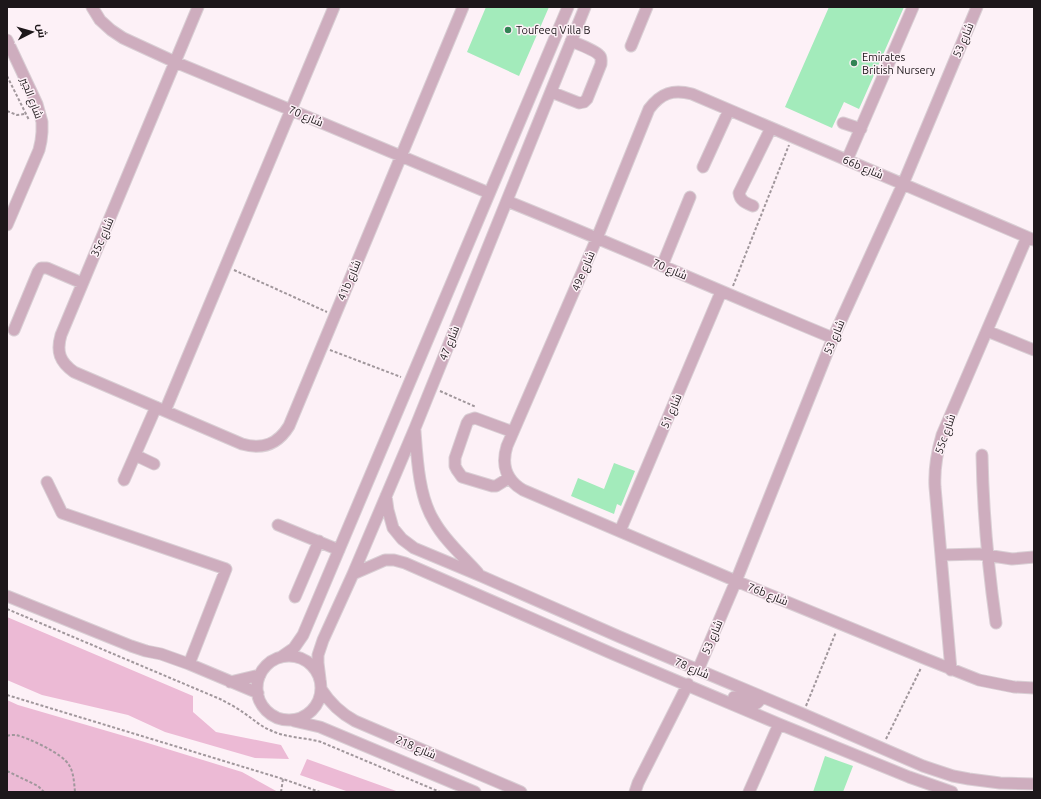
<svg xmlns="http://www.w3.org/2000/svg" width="1041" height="799" font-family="Ubuntu,Cairo,sans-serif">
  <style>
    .green { fill: #ecbad5 }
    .building { fill: #a3ebbb }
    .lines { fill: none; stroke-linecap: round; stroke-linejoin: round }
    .minor-casing { stroke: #d9ced4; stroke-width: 13 }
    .path { stroke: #a1979c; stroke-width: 2; stroke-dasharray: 3 2; stroke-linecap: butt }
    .minor { stroke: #ceadbe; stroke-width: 11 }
    .poi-dot { fill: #328354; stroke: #fdf1f7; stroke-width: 1.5 }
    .labels { text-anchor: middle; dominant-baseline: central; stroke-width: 3; stroke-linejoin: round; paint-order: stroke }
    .poi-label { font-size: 11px; fill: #1d171a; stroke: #fdf1f7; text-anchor: start }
    .street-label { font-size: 11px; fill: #1d171a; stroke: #fdf1f7 }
  </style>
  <rect width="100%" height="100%" fill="#fdf1f7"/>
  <path class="green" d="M 7,617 L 193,696 L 193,712 L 216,732 L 281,745 L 289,759 L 255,758 L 165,732 L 128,715 L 42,695 L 7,680 Z
    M 7,700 L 18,705 L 138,740 L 242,772 L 278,792 L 7,792 Z
    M 307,759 L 399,792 L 349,792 L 300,775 Z"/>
  <path class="building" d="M 486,7 L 549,7 L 519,76 L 467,52 Z
    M 829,7 L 904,7 L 859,109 L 844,102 L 832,128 L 785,107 Z
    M 614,463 L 635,471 L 621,506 L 617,504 L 614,514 L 571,496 L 578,478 L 604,489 Z
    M 825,756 L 853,766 L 843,792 L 813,792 Z"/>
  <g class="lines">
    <g class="minor-casing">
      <path id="minor" d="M 92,7 L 100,20 L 111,30 L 123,38 L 175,62 L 291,110 L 489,193
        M 198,7 L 61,335 C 56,352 60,362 74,372 L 242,444 C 263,450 278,444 289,426 L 463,7
        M 7,40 L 37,104 L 42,122 L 42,132 L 41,141 L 39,150 L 7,225
        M 631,46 L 647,7
        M 551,92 L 579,103 L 584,102 L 587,99 L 601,64 C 601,60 602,57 599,55 C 595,50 578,44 571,41
        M 843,123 L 861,129
        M 847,160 L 913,7
        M 703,167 L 729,110
        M 507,201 C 616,245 724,293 833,338
        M 753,206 C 746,203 740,201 739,193 L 771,128
        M 1034,240 L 692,94 C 673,89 661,93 649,109 L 597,238 L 507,446 C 501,465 506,480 523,490 L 736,581 L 926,659 L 979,680 L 1014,687 L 1034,688
        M 662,266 L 690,197
        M 14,330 L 38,272 L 41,268 L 47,268 L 82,283
        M 987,331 L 1034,350
        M 165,411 L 334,7
        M 415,431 C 417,459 419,497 434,521 C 445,541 463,556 478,573
        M 135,455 L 154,464
        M 982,455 C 983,512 988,567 996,623
        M 509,478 L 496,486 L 492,486 L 462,477 L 457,470 L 455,466 L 455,458 L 467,423 L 469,420 L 475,418 L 513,432
        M 124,480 L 156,407
        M 386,496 L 388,510 L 393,528 L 402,539 L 414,548 L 481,576 L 620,637 L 803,714 L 923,766 L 953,776 L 969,779 L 1000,783 L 1034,784
        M 278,525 L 339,550
        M 620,531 L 721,292
        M 941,555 L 979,554 L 1012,559 L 1034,557
        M 353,574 L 385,560 L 394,560 L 405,563 L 613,654 L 779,724 L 909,777 L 952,792
        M 7,596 L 131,646 L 146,651 L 161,654 L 189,664 L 226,569 L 62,513 L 47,482
        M 295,597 L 319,541
        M257 688a32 32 0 1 1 64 0a32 32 0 1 1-64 0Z
        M 281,657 L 294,648 L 303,635 L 568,7
        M 189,664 L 258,693
        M 698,670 L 736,581 L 833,338 L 903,184 L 977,7
        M 951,670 L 935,487 C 934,469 937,452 942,435 L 1027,237
        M 320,679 L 318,663 L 318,655 L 323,640 L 353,574 L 415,428 L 585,7
        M 230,682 L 260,675
        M 321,689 C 330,703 340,713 355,721 L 521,792
        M 734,697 L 755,704 L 757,703 L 759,701 L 760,696
        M 294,721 L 320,727 L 475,792
        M 635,792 L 638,783 L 688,684
        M 749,792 L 779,724"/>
    </g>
    <path class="path" d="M 7,76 L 29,120
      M 7,111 L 17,115 L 25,114
      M 234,270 L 327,312
      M 733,286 L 789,145
      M 330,350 L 401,377
      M 440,391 L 476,407
      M 7,609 L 220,699 C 228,703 237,708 244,713 C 253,719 260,726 270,730 C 285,738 304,737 321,742 L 440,792
      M 7,695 L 283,779 L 320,792
      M 806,706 L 836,632
      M 7,736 C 10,735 13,735 16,735 C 29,738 63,754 69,765 C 74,773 74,783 75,792
      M 886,739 L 921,668
      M 7,771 L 38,786 L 44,792
      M 281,792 L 283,779"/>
    <use href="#minor" class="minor"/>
  </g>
  <g class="poi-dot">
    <circle cx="508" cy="30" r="4"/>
    <circle cx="854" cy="63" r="4"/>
  </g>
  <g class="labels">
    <g class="poi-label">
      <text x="516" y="30">Toufeeq Villa B</text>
      <text x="862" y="57">Emirates<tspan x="862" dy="13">British Nursery</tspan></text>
    </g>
    <g class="street-label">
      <text transform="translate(963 40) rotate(-67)">شارع 53</text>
      <text transform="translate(32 98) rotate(69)">شارع الجير</text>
      <text transform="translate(306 116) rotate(23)">شارع 70</text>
      <text transform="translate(863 167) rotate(23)">66b شارع</text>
      <text transform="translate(102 237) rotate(-67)">35c شارع</text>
      <text transform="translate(670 269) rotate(23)">شارع 70</text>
      <text transform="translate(583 271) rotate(-67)">49e شارع</text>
      <text transform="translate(349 280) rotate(-67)">41b شارع</text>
      <text transform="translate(834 337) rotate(-67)">شارع 53</text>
      <text transform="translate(449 343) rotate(-68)">شارع 47</text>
      <text transform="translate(671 411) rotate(-67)">شارع 51</text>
      <text transform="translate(945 434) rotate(-71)">55c شارع</text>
      <text transform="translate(768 594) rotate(22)">76b شارع</text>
      <text transform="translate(712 637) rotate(-67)">شارع 53</text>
      <text transform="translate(692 668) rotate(23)">شارع 78</text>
      <text transform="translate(416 747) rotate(23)">شارع 218</text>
    </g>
  </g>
  <rect width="1041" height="799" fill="none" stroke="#1d171a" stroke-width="16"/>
  <g transform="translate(32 32) rotate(84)" stroke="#fdf1f7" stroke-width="3" paint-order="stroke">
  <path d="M0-3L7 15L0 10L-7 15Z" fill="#1d171a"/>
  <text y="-6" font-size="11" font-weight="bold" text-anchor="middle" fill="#1d171a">ش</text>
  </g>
</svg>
